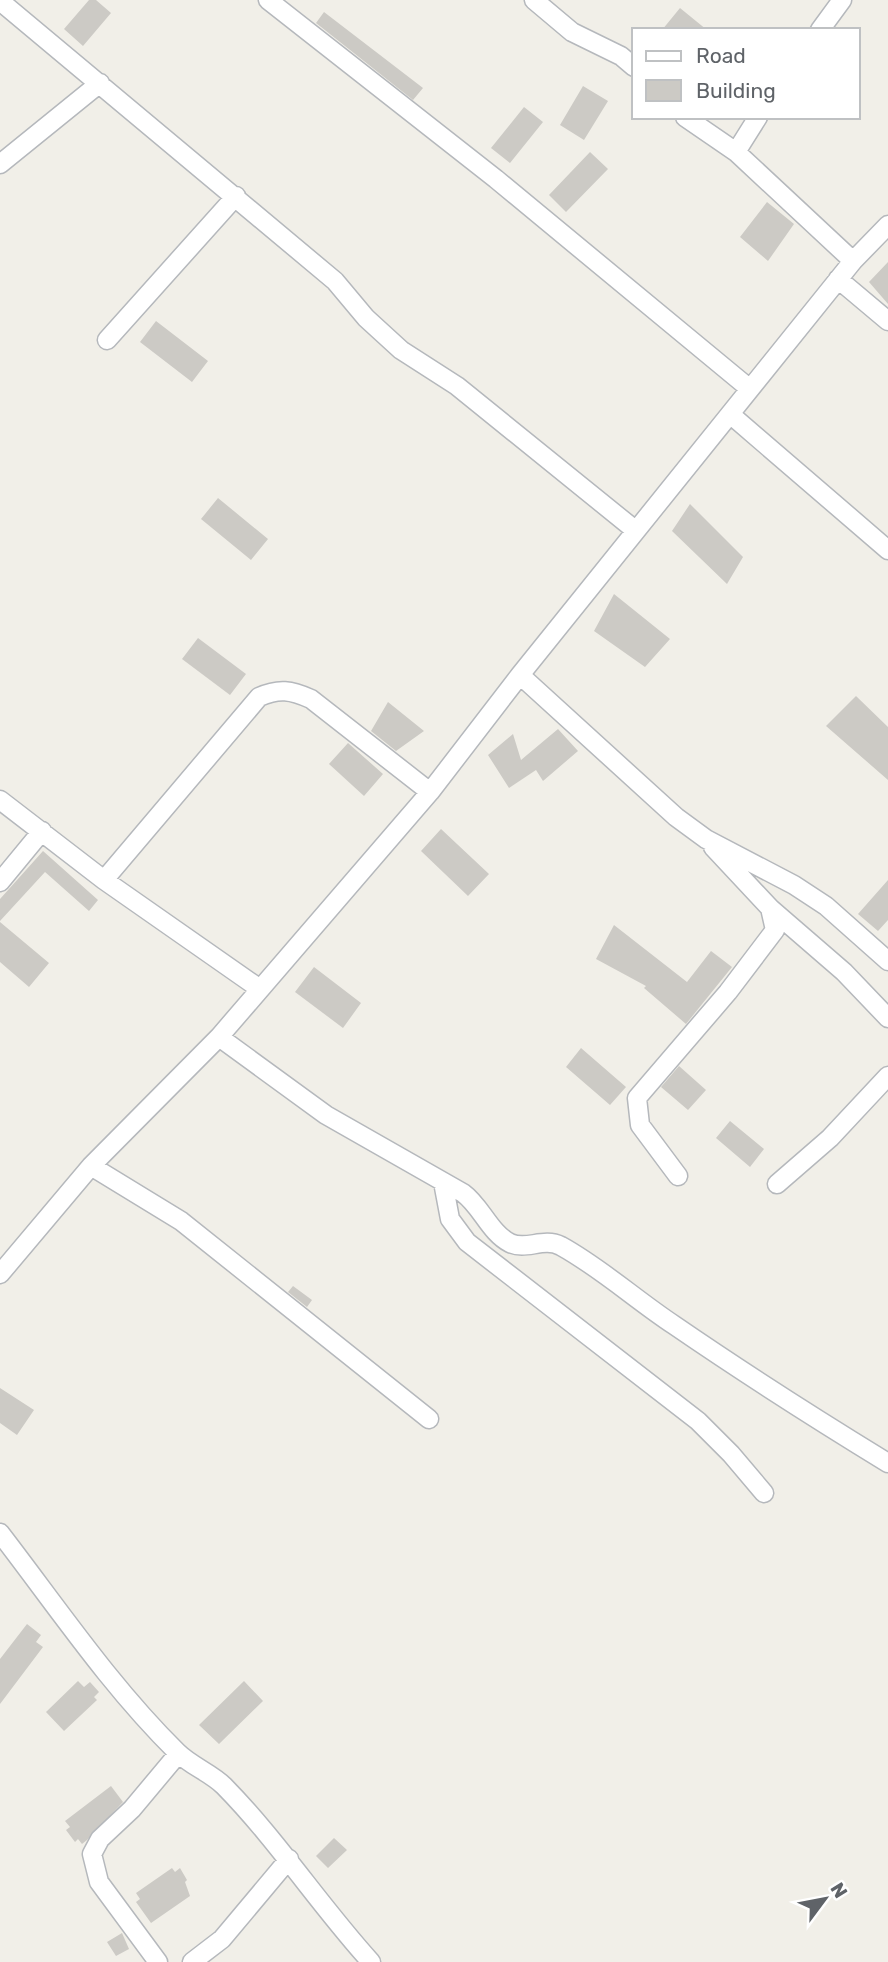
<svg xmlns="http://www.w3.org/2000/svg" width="888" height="1962" font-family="Rubik,sans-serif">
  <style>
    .building { fill: #cccac5 }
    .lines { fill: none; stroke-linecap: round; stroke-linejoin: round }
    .street-casing { stroke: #b5b8bc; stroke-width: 21 }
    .street { stroke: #fff; stroke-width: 18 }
  </style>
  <rect width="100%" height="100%" fill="#f1efe8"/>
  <path class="building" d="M 89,0 L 96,0 L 111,13 L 83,46 L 64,29 Z
    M 680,8 L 707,30 L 662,30 Z
    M 324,12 L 423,88 L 413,100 L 316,23 Z
    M 583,86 L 608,101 L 584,140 L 560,125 Z
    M 524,107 L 543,122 L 510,163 L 491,148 Z
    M 590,152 L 608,169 L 566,212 L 549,195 Z
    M 767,202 L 794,224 L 768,261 L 740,237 Z
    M 888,262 L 888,304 L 869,282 Z
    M 156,321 L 208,361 L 192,382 L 140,342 Z
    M 218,498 L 268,539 L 251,560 L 201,519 Z
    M 690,504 L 743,557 L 727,584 L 672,531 Z
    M 614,594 L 670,639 L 645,667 L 594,631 Z
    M 198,638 L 246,674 L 230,695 L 182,659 Z
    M 856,696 L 888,727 L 888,780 L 826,726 Z
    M 388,702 L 424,731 L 396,751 L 371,731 Z
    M 558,729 L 578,751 L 543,781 L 536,770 L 509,788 L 488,755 L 513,734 L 521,760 Z
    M 348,743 L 383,774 L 364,796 L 329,764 Z
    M 441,829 L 489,874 L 468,896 L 421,851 Z
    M 43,851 L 98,900 L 89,911 L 45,872 L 0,921 L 0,899 Z
    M 888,880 L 888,920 L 878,931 L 858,914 Z
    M 0,922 L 49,963 L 29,987 L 0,962 Z
    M 614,925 L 687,982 L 711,951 L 732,967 L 686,1024 L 644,988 L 646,986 L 596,959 Z
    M 314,967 L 361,1003 L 343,1028 L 295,992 Z
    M 581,1048 L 626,1087 L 610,1105 L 566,1067 Z
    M 679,1066 L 706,1090 L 688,1110 L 661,1087 Z
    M 730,1121 L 764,1149 L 750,1167 L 716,1138 Z
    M 293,1286 L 312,1300 L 307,1307 L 288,1292 Z
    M 0,1388 L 34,1410 L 17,1435 L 0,1423 Z
    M 27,1624 L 41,1635 L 36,1642 L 43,1647 L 0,1704 L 0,1659 Z
    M 78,1681 L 84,1687 L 90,1682 L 99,1692 L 94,1697 L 97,1700 L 64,1731 L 46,1712 Z
    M 244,1681 L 263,1701 L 219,1744 L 199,1725 Z
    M 111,1786 L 123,1802 L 87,1840 L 82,1844 L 78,1839 L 75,1842 L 66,1830 L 70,1827 L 65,1821 Z
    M 334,1838 L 347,1850 L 328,1868 L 316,1856 Z
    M 172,1868 L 175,1872 L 180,1868 L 187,1880 L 185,1882 L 190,1896 L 151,1923 L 136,1902 L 140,1899 L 136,1893 Z
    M 122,1933 L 129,1949 L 116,1956 L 107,1942 Z"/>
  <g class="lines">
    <g class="street-casing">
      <path id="street" d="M 268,0 L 496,179 L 750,389
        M 534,0 L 572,32 L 621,56 L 634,67
        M 0,1 L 335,281 L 366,318 L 401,350 L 457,386 L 635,530
        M 820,30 L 842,0
        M 685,117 L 736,152
        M 758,117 L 736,152 L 853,261
        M 0,164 L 100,83
        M 838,279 L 888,321
        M 107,340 L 236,196
        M 730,414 L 888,550
        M 520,675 L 676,817 L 706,839 L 794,885 L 826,906 L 888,961
        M 0,800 L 104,880 L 260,989
        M 104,880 L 259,697 C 279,688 291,690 311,699 L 430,792
        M 0,882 L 42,831
        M 770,908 L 844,972 L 888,1018
        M 219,1037 L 326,1115 L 463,1193 C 481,1206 490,1233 510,1243 C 526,1251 543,1237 561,1246 C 601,1268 636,1300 674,1325 C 744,1373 816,1419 888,1463
        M 91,1166 L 181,1221 L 429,1419
        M 678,1176 L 640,1125 L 637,1098 L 728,992 L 775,930 L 770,908 L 713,847
        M 443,1182 L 450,1219 L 467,1242 L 698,1421 L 731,1454 L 764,1493
        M 777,1184 L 830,1138 L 888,1076
        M 0,1274 L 91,1166 L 219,1037 L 430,792 L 520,675 L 853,261 L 888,225
        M 0,1533 C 57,1607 110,1686 177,1752 C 191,1766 211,1773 224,1786 C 278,1841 320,1906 371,1962
        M 158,1962 L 99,1882 L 92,1854 L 100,1839 L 132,1809 L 178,1754
        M 192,1962 L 222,1939 L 289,1859"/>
    </g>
    <use href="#street" class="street"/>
  </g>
  <rect x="632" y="28" width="228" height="91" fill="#ffffff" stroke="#bfc1c3" stroke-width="2"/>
  <rect x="646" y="51" width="35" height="10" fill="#ffffff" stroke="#bfc1c3" stroke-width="2"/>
  <text x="696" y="63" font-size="21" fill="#5f6368">Road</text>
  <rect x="646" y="80" width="35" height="21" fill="#cccac5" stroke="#bfc1c3" stroke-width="2"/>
  <text x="696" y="98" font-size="21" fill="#5f6368">Building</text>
  <g transform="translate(825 1899) rotate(58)" stroke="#ffffff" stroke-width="5" paint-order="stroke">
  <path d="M0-5L12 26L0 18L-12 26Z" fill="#5f6368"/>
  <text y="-10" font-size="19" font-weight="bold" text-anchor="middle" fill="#5f6368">N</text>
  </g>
</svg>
